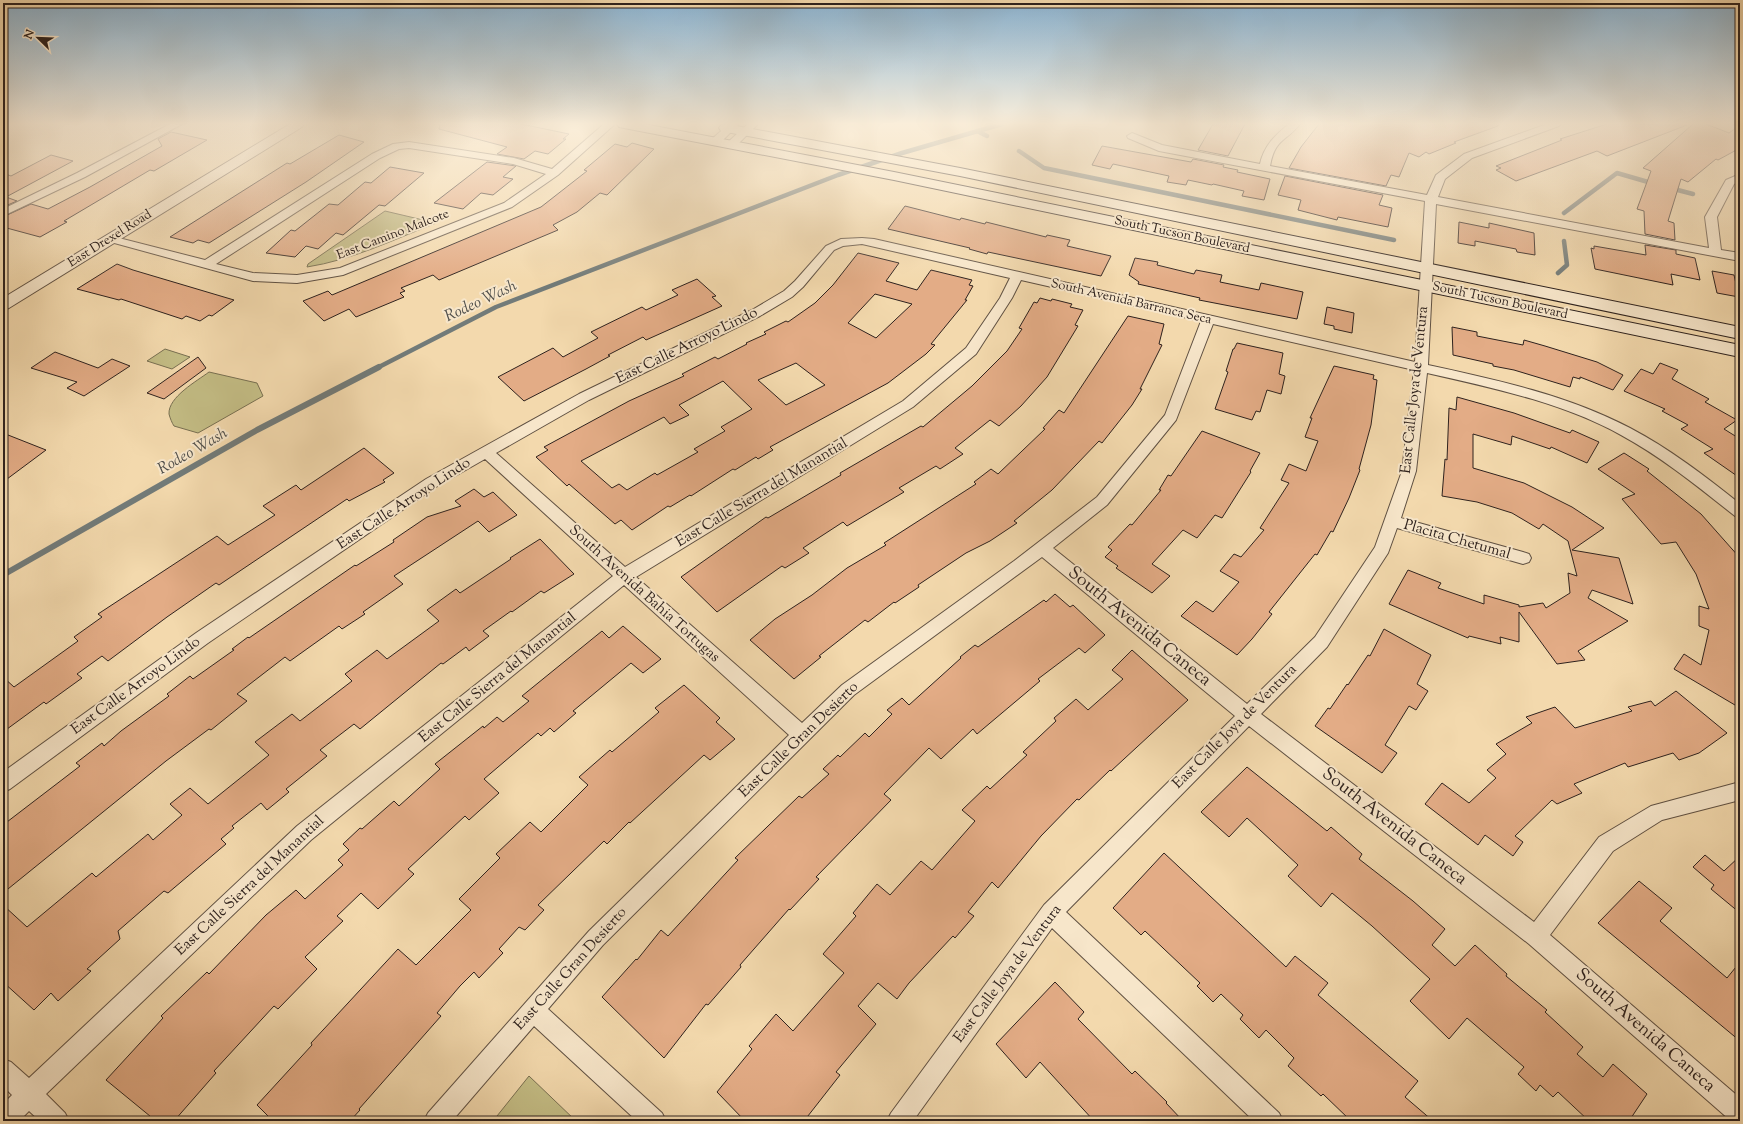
<svg xmlns="http://www.w3.org/2000/svg" width="1743" height="1124" font-family="'Sorts Mill Goudy',serif">
  <style>
    .green { fill: #c3bc84; stroke: #786f51 }
    .lines { fill: none; stroke-linecap: round; stroke-linejoin: round }
    .stream-far1 { stroke: #727b79; stroke-width: 4.5 }
    .stream { stroke: #727b79; stroke-width: 6 }
    .building { fill: #e3ac86; stroke: #2e221e; fill-rule: evenodd }
    .minor-casing { stroke: #5f5042; stroke-width: 2 }
    .tertiary-casing { stroke: #5f5042; stroke-width: 2 }
    .secondary-casing { stroke: #2e221e; stroke-width: 2 }
    .minor { fill: #f7e6ca; fill-rule: evenodd }
    .tertiary { fill: #f7e6ca; fill-rule: evenodd }
    .secondary { fill: #f7e6ca; fill-rule: evenodd }
    .labels { text-anchor: middle; dominant-baseline: central; stroke-width: 4; stroke-linejoin: round; paint-order: stroke }
    .far-street-label { font-size: 13px; fill: #2e221e; stroke: #f7e6ca }
    .street-label { font-size: 15px; fill: #2e221e; stroke: #f7e6ca }
    .water-label { font-size: 16px; font-style: italic; fill: #504f4b; stroke: #f7e6ca }
    .near-street-label { font-size: 18px; fill: #2e221e; stroke: #f7e6ca }
  </style>
  <rect width="100%" height="100%" fill="#f3d9ad"/>
  <filter id="stains"><feTurbulence type="fractalNoise" baseFrequency=".005" numOctaves="4"/><feColorMatrix values="0 0 0 0 .2 0 0 0 0 .09 0 0 0 0 .02 0 0 0 .5 -.17"/></filter>
  <radialGradient id="worn" r=".72"><stop offset=".6" stop-color="#630" stop-opacity="0"/><stop offset="1" stop-color="#630" stop-opacity=".3"/></radialGradient>
  <path class="green" d="M 385,211 L 436,223 C 393,240 352,260 307,267 L 308,264 Z
    M 165,349 L 190,357 L 172,369 L 147,361 Z
    M 209,372 L 257,383 L 263,396 L 198,433 L 174,426 C 172,423 170,418 169,414 C 168,397 197,381 209,372 Z
    M 529,1076 L 576,1121 L 493,1121 Z"/>
  <g class="lines">
    <path class="stream-far1" d="M 977,131 L 987,136
      M 1019,151 L 1044,168 L 1394,240
      M 1670,188 L 1693,194
      M 1564,213 L 1617,173 L 1655,184
      M 1558,273 L 1567,265 L 1564,241
      M 377,368 L 496,307 L 838,175 L 902,153 L 1002,124"/>
    <path class="stream" d="M 3,575 L 257,430 L 379,367"/>
  </g>
  <path class="building" d="M 440,124 L 521,124 L 569,134 L 563,139 L 566,139 L 548,154 L 535,151 L 524,159 L 497,154 L 507,147 L 439,129 Z
    M 1213,124 L 1245,124 L 1228,156 L 1198,150 Z
    M 1319,124 L 1498,124 L 1498,126 L 1454,142 L 1456,143 L 1429,154 L 1426,152 L 1419,157 L 1409,153 L 1399,177 L 1391,175 L 1386,186 L 1289,168 L 1301,147 Z
    M 1607,124 L 1687,125 L 1607,156 L 1597,151 L 1516,181 L 1496,170 L 1501,168 L 1496,166 L 1562,140 L 1560,139 Z
    M 1693,124 L 1706,124 L 1729,133 L 1740,125 L 1740,148 L 1718,160 L 1716,159 L 1688,182 L 1681,179 L 1668,221 L 1674,223 L 1675,240 L 1645,234 L 1644,211 L 1637,209 L 1651,171 L 1643,168 Z
    M 171,132 L 207,140 L 154,171 L 150,170 L 64,221 L 67,222 L 40,237 L 3,227 L 3,217 L 31,204 L 48,209 L 90,187 L 162,146 L 158,139 Z
    M 339,135 L 364,142 L 306,182 L 209,243 L 198,240 L 193,243 L 170,237 L 287,163 L 290,164 Z
    M 632,143 L 654,149 L 607,195 L 600,193 L 577,212 L 553,225 L 558,230 L 439,280 L 433,275 L 401,288 L 405,291 L 400,293 L 404,297 L 356,317 L 349,309 L 324,321 L 303,301 L 328,291 L 332,295 L 541,207 L 587,171 L 584,170 L 615,144 L 627,147 Z
    M 1102,146 L 1191,162 L 1193,159 L 1224,165 L 1223,167 L 1238,170 L 1237,172 L 1270,179 L 1264,200 L 1242,196 L 1244,191 L 1213,184 L 1212,185 L 1188,180 L 1186,185 L 1167,182 L 1169,176 L 1113,164 L 1110,169 L 1092,165 Z
    M 51,155 L 73,161 L 6,197 L 17,201 L 3,207 L 3,173 L 11,176 Z
    M 487,162 L 516,166 L 503,177 L 513,179 L 493,195 L 481,193 L 463,209 L 434,203 Z
    M 390,167 L 424,173 L 385,206 L 379,205 L 343,235 L 336,233 L 318,249 L 306,246 L 295,257 L 266,253 L 291,230 L 295,231 L 329,204 L 338,205 L 365,182 L 371,183 Z
    M 1285,176 L 1383,195 L 1379,205 L 1392,208 L 1388,227 L 1338,217 L 1337,220 L 1298,210 L 1301,200 L 1278,195 Z
    M 905,206 L 960,220 L 961,218 L 985,224 L 986,222 L 1046,237 L 1047,235 L 1070,240 L 1067,246 L 1111,256 L 1101,276 L 988,252 L 987,254 L 969,249 L 970,248 L 888,229 Z
    M 1459,222 L 1489,228 L 1489,223 L 1534,233 L 1535,255 L 1517,252 L 1516,249 L 1475,241 L 1475,246 L 1458,243 Z
    M 1645,245 L 1676,250 L 1676,254 L 1695,258 L 1700,280 L 1671,274 L 1673,285 L 1595,269 L 1591,248 L 1594,249 L 1594,246 L 1646,255 Z
    M 858,253 L 899,263 L 886,281 L 917,290 L 931,270 L 972,280 L 969,285 L 973,286 L 965,300 L 967,300 L 931,344 L 935,345 L 926,354 L 888,383 L 770,447 L 773,450 L 758,459 L 756,457 L 735,470 L 733,469 L 691,496 L 690,495 L 670,507 L 668,506 L 632,530 L 621,520 L 615,524 L 569,484 L 567,486 L 536,457 L 548,450 L 544,447 L 629,401 L 684,376 L 682,374 L 715,357 L 718,359 L 747,344 L 746,343 L 766,334 L 764,332 L 786,321 L 788,322 L 815,303 L 833,285 ZM 875,294 L 912,304 L 876,338 L 848,323 ZM 796,363 L 825,385 L 786,405 L 758,380 ZM 723,381 L 752,409 L 721,427 L 725,431 L 694,449 L 698,452 L 657,475 L 655,473 L 627,490 L 619,484 L 612,488 L 581,461 L 664,417 L 670,424 L 689,415 L 679,405 Z
    M 1135,258 L 1158,262 L 1157,265 L 1194,274 L 1196,270 L 1222,275 L 1220,282 L 1259,290 L 1261,283 L 1303,292 L 1297,319 L 1199,300 L 1200,298 L 1138,284 L 1139,282 L 1129,275 Z
    M 117,264 L 133,270 L 234,300 L 212,316 L 209,315 L 200,321 L 186,316 L 182,319 L 121,299 L 119,300 L 77,289 Z
    M 1712,271 L 1734,275 L 1739,297 L 1717,293 Z
    M 697,279 L 716,296 L 712,297 L 722,306 L 646,340 L 643,337 L 608,355 L 610,356 L 586,369 L 524,401 L 498,377 L 553,348 L 563,357 L 598,338 L 591,332 L 642,307 L 646,310 L 678,295 L 672,290 Z
    M 1040,298 L 1051,301 L 1052,299 L 1072,304 L 1070,307 L 1083,310 L 1075,325 L 1078,326 L 1047,377 L 1021,406 L 999,426 L 990,420 L 955,448 L 963,454 L 940,469 L 936,466 L 899,488 L 904,492 L 847,526 L 843,522 L 803,548 L 809,553 L 785,568 L 782,566 L 717,612 L 681,577 L 766,517 L 768,518 L 841,475 L 840,473 L 921,426 L 923,427 L 972,386 L 1007,351 L 1022,329 L 1019,328 L 1034,302 L 1037,303 Z
    M 1327,307 L 1354,313 L 1352,333 L 1334,329 L 1334,326 L 1324,324 Z
    M 1128,316 L 1164,324 L 1159,344 L 1162,345 L 1140,389 L 1142,389 L 1132,405 L 1102,443 L 1099,441 L 1052,490 L 1014,521 L 1017,523 L 990,541 L 966,553 L 918,585 L 919,587 L 895,603 L 894,602 L 868,622 L 865,620 L 819,656 L 821,657 L 794,679 L 750,640 L 775,619 L 812,595 L 847,568 L 886,545 L 884,543 L 976,484 L 974,482 L 991,469 L 998,474 L 1045,429 L 1043,428 L 1059,410 L 1064,413 Z
    M 1452,327 L 1477,332 L 1477,336 L 1523,345 L 1524,340 L 1545,346 L 1597,362 L 1623,375 L 1613,390 L 1580,377 L 1580,379 L 1573,377 L 1570,387 L 1514,370 L 1493,366 L 1493,364 L 1453,355 Z
    M 1237,343 L 1283,353 L 1279,374 L 1285,376 L 1281,394 L 1267,390 L 1260,412 L 1256,411 L 1252,420 L 1215,409 L 1228,372 L 1226,371 L 1233,349 L 1234,349 Z
    M 55,352 L 98,368 L 112,359 L 130,366 L 84,396 L 67,388 L 77,382 L 31,368 Z
    M 198,357 L 206,368 L 164,399 L 147,393 Z
    M 1660,363 L 1678,370 L 1672,379 L 1709,399 L 1705,402 L 1737,420 L 1724,429 L 1740,439 L 1740,478 L 1704,453 L 1713,449 L 1681,429 L 1688,425 L 1662,411 L 1665,409 L 1624,391 L 1641,369 L 1653,374 Z
    M 1334,366 L 1374,375 L 1373,379 L 1377,380 L 1371,425 L 1359,469 L 1360,470 L 1349,498 L 1333,532 L 1331,531 L 1317,555 L 1315,554 L 1269,612 L 1272,614 L 1252,639 L 1237,655 L 1181,616 L 1196,601 L 1213,612 L 1239,582 L 1220,571 L 1234,554 L 1241,557 L 1264,530 L 1260,528 L 1289,483 L 1281,480 L 1289,464 L 1306,471 L 1318,441 L 1305,437 L 1312,418 L 1310,418 Z
    M 1457,397 L 1514,413 L 1570,433 L 1572,430 L 1599,442 L 1587,463 L 1551,447 L 1550,449 L 1512,436 L 1511,445 L 1473,434 L 1473,468 L 1524,483 L 1572,507 L 1604,528 L 1572,550 L 1619,558 L 1633,604 L 1592,590 L 1588,598 L 1628,621 L 1578,651 L 1585,660 L 1557,664 L 1519,612 L 1519,642 L 1500,637 L 1501,644 L 1469,636 L 1468,638 L 1389,604 L 1408,570 L 1441,583 L 1438,588 L 1484,604 L 1484,595 L 1519,605 L 1519,607 L 1543,603 L 1546,608 L 1570,593 L 1568,573 L 1577,576 L 1568,541 L 1543,524 L 1539,529 L 1512,513 L 1477,502 L 1442,496 L 1445,459 L 1447,460 L 1449,408 L 1456,410 Z
    M 1202,431 L 1260,453 L 1250,471 L 1251,472 L 1222,518 L 1215,515 L 1197,538 L 1183,530 L 1152,564 L 1170,576 L 1152,593 L 1116,568 L 1118,566 L 1105,557 L 1112,550 L 1108,547 L 1130,524 L 1132,525 L 1161,490 L 1159,490 L 1168,475 L 1171,476 Z
    M 3,433 L 46,450 L 3,482 Z
    M 364,448 L 394,473 L 383,480 L 385,482 L 349,501 L 347,499 L 219,585 L 216,583 L 167,617 L 108,661 L 102,656 L 77,674 L 82,678 L 46,704 L 44,702 L 3,732 L 3,677 L 14,687 L 78,641 L 74,637 L 102,617 L 98,614 L 217,536 L 228,545 L 275,515 L 263,506 L 296,485 L 301,490 Z
    M 1624,453 L 1649,469 L 1647,471 L 1701,514 L 1740,558 L 1740,708 L 1674,669 L 1684,654 L 1701,665 L 1709,630 L 1699,626 L 1699,606 L 1709,609 L 1696,574 L 1676,542 L 1661,544 L 1622,499 L 1635,494 L 1598,469 Z
    M 474,489 L 484,497 L 493,492 L 517,515 L 489,532 L 478,521 L 394,576 L 403,584 L 363,612 L 365,614 L 342,629 L 339,626 L 290,661 L 285,657 L 237,694 L 247,701 L 211,730 L 209,729 L 166,761 L 3,893 L 3,825 L 80,766 L 76,763 L 102,743 L 104,746 L 121,731 L 169,696 L 167,694 L 190,676 L 193,679 L 234,650 L 232,649 L 248,637 L 249,638 L 355,565 L 356,566 L 394,542 L 393,540 L 427,517 L 461,506 L 455,501 Z
    M 540,539 L 574,574 L 544,593 L 541,591 L 512,612 L 511,611 L 483,631 L 489,636 L 469,651 L 466,647 L 443,664 L 441,663 L 360,729 L 354,724 L 320,750 L 327,756 L 286,789 L 289,792 L 267,810 L 261,803 L 232,826 L 234,828 L 221,839 L 226,844 L 168,893 L 164,891 L 118,931 L 120,939 L 87,969 L 91,971 L 58,1001 L 51,993 L 34,1010 L 3,982 L 3,905 L 27,927 L 92,873 L 96,877 L 148,834 L 153,840 L 182,815 L 170,804 L 190,788 L 208,804 L 269,755 L 255,742 L 292,714 L 300,721 L 352,681 L 345,674 L 377,650 L 387,659 L 439,621 L 427,610 L 456,589 L 460,593 L 511,559 L 510,558 Z
    M 1055,594 L 1070,607 L 1073,605 L 1105,635 L 1085,653 L 1079,648 L 1038,679 L 1040,681 L 977,734 L 973,729 L 941,759 L 929,748 L 884,794 L 891,800 L 816,877 L 819,879 L 790,910 L 789,909 L 740,965 L 741,967 L 708,1005 L 706,1004 L 664,1058 L 602,997 L 636,959 L 637,960 L 661,930 L 668,936 L 738,860 L 735,858 L 799,796 L 802,798 L 829,774 L 823,769 L 838,755 L 840,757 L 865,733 L 869,737 L 892,714 L 887,710 L 902,698 L 909,705 L 961,658 L 960,657 L 975,645 L 978,647 L 1044,600 L 1046,602 Z
    M 623,626 L 661,659 L 643,673 L 631,663 L 573,711 L 576,713 L 554,732 L 550,728 L 541,736 L 538,733 L 484,779 L 499,793 L 469,820 L 465,816 L 408,869 L 414,874 L 378,909 L 361,893 L 337,916 L 343,921 L 305,957 L 317,969 L 278,1009 L 274,1006 L 214,1071 L 216,1073 L 174,1121 L 156,1121 L 106,1080 L 163,1018 L 161,1016 L 207,972 L 209,974 L 266,915 L 296,890 L 305,899 L 343,865 L 338,860 L 349,850 L 343,844 L 360,828 L 362,829 L 394,801 L 399,806 L 440,769 L 435,764 L 483,726 L 484,728 L 497,717 L 503,722 L 529,701 L 522,696 L 602,631 L 609,638 Z
    M 1384,629 L 1431,655 L 1417,684 L 1428,691 L 1416,710 L 1409,706 L 1385,745 L 1397,753 L 1382,773 L 1315,726 L 1328,708 L 1330,709 L 1347,684 L 1348,685 L 1368,655 L 1370,656 Z
    M 1132,650 L 1188,700 L 1111,771 L 1110,770 L 1079,800 L 1077,799 L 1041,836 L 998,888 L 992,882 L 968,912 L 974,916 L 955,938 L 953,936 L 909,983 L 897,999 L 878,983 L 858,1006 L 876,1024 L 836,1072 L 840,1075 L 804,1121 L 745,1121 L 717,1092 L 752,1049 L 749,1046 L 776,1014 L 793,1031 L 844,973 L 823,954 L 856,916 L 853,913 L 877,884 L 890,895 L 921,861 L 932,870 L 975,821 L 962,810 L 987,786 L 990,789 L 1027,755 L 1023,752 L 1056,721 L 1054,718 L 1076,699 L 1088,710 L 1123,679 L 1112,670 Z
    M 684,685 L 720,718 L 716,722 L 735,739 L 710,760 L 704,755 L 630,823 L 629,822 L 607,844 L 604,841 L 538,905 L 544,910 L 525,930 L 519,927 L 499,949 L 503,953 L 479,978 L 474,972 L 460,986 L 437,1013 L 441,1016 L 359,1109 L 360,1110 L 350,1121 L 273,1121 L 257,1105 L 312,1045 L 311,1043 L 398,949 L 416,965 L 471,910 L 459,899 L 500,858 L 496,854 L 530,822 L 541,832 L 588,785 L 579,777 L 610,750 L 612,752 L 659,712 L 655,708 Z
    M 1676,691 L 1727,733 L 1699,753 L 1679,760 L 1673,753 L 1628,767 L 1625,763 L 1574,784 L 1582,793 L 1557,804 L 1552,800 L 1515,836 L 1523,842 L 1513,856 L 1485,835 L 1478,845 L 1425,804 L 1442,783 L 1469,803 L 1496,778 L 1487,770 L 1506,754 L 1496,744 L 1532,723 L 1526,717 L 1555,707 L 1575,728 L 1632,711 L 1628,707 L 1651,701 L 1655,706 Z
    M 1247,767 L 1327,831 L 1331,827 L 1362,854 L 1359,859 L 1413,901 L 1445,929 L 1432,945 L 1455,966 L 1475,945 L 1507,974 L 1506,976 L 1547,1010 L 1545,1012 L 1583,1047 L 1577,1054 L 1603,1077 L 1613,1064 L 1647,1094 L 1629,1121 L 1589,1121 L 1558,1092 L 1553,1097 L 1540,1085 L 1536,1091 L 1518,1074 L 1524,1067 L 1467,1018 L 1449,1039 L 1410,1001 L 1430,979 L 1372,926 L 1332,893 L 1321,907 L 1288,876 L 1298,865 L 1247,818 L 1229,837 L 1201,812 Z
    M 1164,853 L 1286,967 L 1295,956 L 1328,983 L 1318,995 L 1418,1081 L 1405,1097 L 1433,1121 L 1351,1121 L 1323,1094 L 1321,1096 L 1288,1066 L 1294,1058 L 1266,1030 L 1259,1038 L 1240,1019 L 1243,1015 L 1221,994 L 1213,1002 L 1197,986 L 1200,983 L 1145,931 L 1141,935 L 1113,908 Z
    M 1705,855 L 1724,871 L 1740,856 L 1740,913 L 1711,889 L 1714,885 L 1693,867 Z
    M 1639,881 L 1672,908 L 1660,921 L 1727,978 L 1740,962 L 1740,1041 L 1598,923 Z
    M 1055,982 L 1084,1012 L 1078,1019 L 1132,1074 L 1135,1071 L 1167,1102 L 1166,1103 L 1183,1121 L 1094,1121 L 1040,1062 L 1026,1078 L 996,1044 Z"/>
  <g class="lines">
    <g class="minor-casing">
      <path id="minor" d="M 170,124 L 182,124 L 85,177 L 3,216 L 3,209 L 77,173 Z
        M 604,124 L 615,124 L 558,175 L 512,207 L 343,275 L 297,283 L 253,281 L 107,241 L 105,239 L 107,237 L 111,236 L 205,260 L 372,154 L 393,144 L 409,142 L 514,158 L 552,169 ZM 409,148 L 513,164 L 546,174 L 504,203 L 340,268 L 297,275 L 253,273 L 216,264 L 380,158 L 399,149 Z
        M 729,124 L 739,124 L 720,143 L 712,143 L 711,141 L 712,139 Z
        M 748,124 L 758,124 L 736,146 L 728,146 L 727,144 L 728,142 Z
        M 1289,124 L 1300,124 C 1286,142 1275,138 1270,166 L 1427,195 L 1436,175 L 1464,154 L 1547,124 L 1560,124 L 1559,126 L 1472,158 L 1445,179 L 1438,197 L 1709,248 L 1705,217 L 1726,180 L 1740,174 L 1740,181 L 1734,184 L 1717,217 L 1721,250 L 1740,253 L 1740,261 L 1436,204 L 1428,365 C 1497,380 1567,395 1630,428 C 1670,449 1705,476 1740,504 L 1740,518 L 1735,516 C 1697,486 1663,458 1621,435 C 1561,402 1493,388 1427,373 L 1416,471 L 1401,518 L 1523,552 L 1529,554 L 1531,558 L 1529,562 L 1523,564 L 1397,528 L 1388,553 L 1327,647 L 1261,714 L 1534,922 L 1599,837 L 1651,806 L 1740,782 L 1740,800 L 1662,820 L 1613,851 L 1550,935 L 1740,1098 L 1740,1121 L 1731,1121 L 1529,944 L 1249,726 L 1066,912 L 1279,1113 L 1283,1121 L 1254,1121 L 1052,928 L 913,1121 L 887,1121 L 891,1113 L 1044,905 L 1235,716 L 1042,557 L 854,695 L 603,945 L 548,1009 L 662,1113 L 666,1121 L 637,1121 L 534,1026 L 452,1121 L 424,1121 L 428,1113 L 589,931 L 789,735 L 624,585 L 311,840 L 46,1094 L 65,1113 L 69,1121 L 40,1121 L 29,1111 L 19,1121 L 3,1121 L 3,1104 L 12,1095 L 3,1086 L 3,1059 L 11,1062 L 29,1078 L 297,826 L 613,576 L 485,459 L 436,487 L 208,643 L 10,789 L 3,792 L 3,772 L 196,633 L 426,479 L 579,394 L 752,310 L 784,291 L 795,281 L 826,246 L 841,239 L 862,238 L 874,239 L 1415,362 L 1425,201 L 1159,151 L 1128,138 L 1127,136 L 1132,133 L 1162,145 L 1260,164 C 1264,146 1275,135 1289,124 ZM 862,244 L 1010,278 L 1000,298 L 966,348 L 903,401 L 625,567 L 496,453 L 589,400 L 760,316 L 792,297 L 803,287 L 834,250 L 843,246 ZM 1021,280 L 1201,321 L 1165,415 L 1097,497 L 1014,561 L 842,685 L 802,723 L 636,577 L 913,407 L 976,354 L 1012,298 ZM 1213,324 L 1414,370 L 1402,471 L 1375,547 L 1315,637 L 1247,704 L 1053,548 L 1107,505 L 1176,420 Z"/>
    </g>
    <g class="tertiary-casing">
      <path id="tertiary" d="M 290,124 L 304,124 L 302,127 L 9,308 L 3,310 L 3,298 Z"/>
    </g>
    <g class="secondary-casing">
      <path id="secondary" d="M 617,124 L 644,124 L 894,172 L 1740,345 L 1740,357 L 894,180 L 624,128 L 619,127 Z
        M 726,124 L 960,168 L 1740,327 L 1740,339 L 960,176 L 721,131 L 719,128 L 721,125 Z"/>
    </g>
    <use href="#minor" class="minor"/>
    <use href="#tertiary" class="tertiary"/>
    <use href="#secondary" class="secondary"/>
  </g>
  <linearGradient id="sky" x2="0" y2="1"><stop stop-color="#8bb5d4"/><stop offset="0.44" stop-color="#faeeda"/><stop offset="1" stop-color="#faeeda" stop-opacity="0"/></linearGradient>
  <rect width="1743" height="281" fill="url(#sky)"/>
  <g class="labels">
    <g class="far-street-label">
      <text transform="translate(393 235) rotate(-21)">East Camino Malcote</text>
      <text transform="translate(1182 235) rotate(12)">South Tucson Boulevard</text>
      <text transform="translate(110 239) rotate(-32)">East Drexel Road</text>
      <text transform="translate(1500 301) rotate(12)">South Tucson Boulevard</text>
      <text transform="translate(1131 302) rotate(13)">South Avenida Barranca Seca</text>
    </g>
    <g class="street-label">
      <text transform="translate(687 346) rotate(-26)">East Calle Arroyo Lindo</text>
      <text transform="translate(1415 390) rotate(-84)">East Calle Joya de Ventura</text>
      <text transform="translate(762 493) rotate(-31)">East Calle Sierra del Manantial</text>
      <text transform="translate(404 504) rotate(-33)">East Calle Arroyo Lindo</text>
      <text transform="translate(1457 540) rotate(16)">Placita Chetumal</text>
      <text transform="translate(644 594) rotate(42)">South Avenida Bahia Tortugas</text>
      <text transform="translate(498 678) rotate(-39)">East Calle Sierra del Manantial</text>
      <text transform="translate(136 686) rotate(-36)">East Calle Arroyo Lindo</text>
      <text transform="translate(1235 727) rotate(-45)">East Calle Joya de Ventura</text>
      <text transform="translate(799 740) rotate(-44)">East Calle Gran Desierto</text>
      <text transform="translate(250 886) rotate(-43)">East Calle Sierra del Manantial</text>
      <text transform="translate(571 969) rotate(-48)">East Calle Gran Desierto</text>
      <text transform="translate(1008 974) rotate(-53)">East Calle Joya de Ventura</text>
    </g>
    <g class="water-label">
      <text transform="translate(481 302) rotate(-25)">Rodeo Wash</text>
      <text transform="translate(193 452) rotate(-30)">Rodeo Wash</text>
    </g>
    <g class="near-street-label">
      <text transform="translate(1139 627) rotate(39)">South Avenida Caneca</text>
      <text transform="translate(1394 827) rotate(38)">South Avenida Caneca</text>
      <text transform="translate(1645 1031) rotate(41)">South Avenida Caneca</text>
    </g>
  </g>
  <rect width="1743" height="1124" fill="none" stroke="#f3d9ad" stroke-width="16"/>
  <rect x="4" y="4" width="1735" height="1116" fill="none" stroke="#2e221e" stroke-width="2"/>
  <rect x="8" y="8" width="1727" height="1108" fill="none" stroke="#2e221e"/>
  <g transform="translate(38 38) rotate(293)" stroke="#f7e6ca" stroke-width="3" paint-order="stroke">
  <path d="M0-3L7 15L0 10L-7 15Z" fill="#2e221e"/>
  <text y="-6" font-size="11" font-weight="bold" text-anchor="middle" fill="#2e221e">N</text>
  </g>
  <rect width="100%" height="100%" filter="url(#stains)"/>
  <rect width="100%" height="100%" fill="url(#worn)"/>
</svg>
